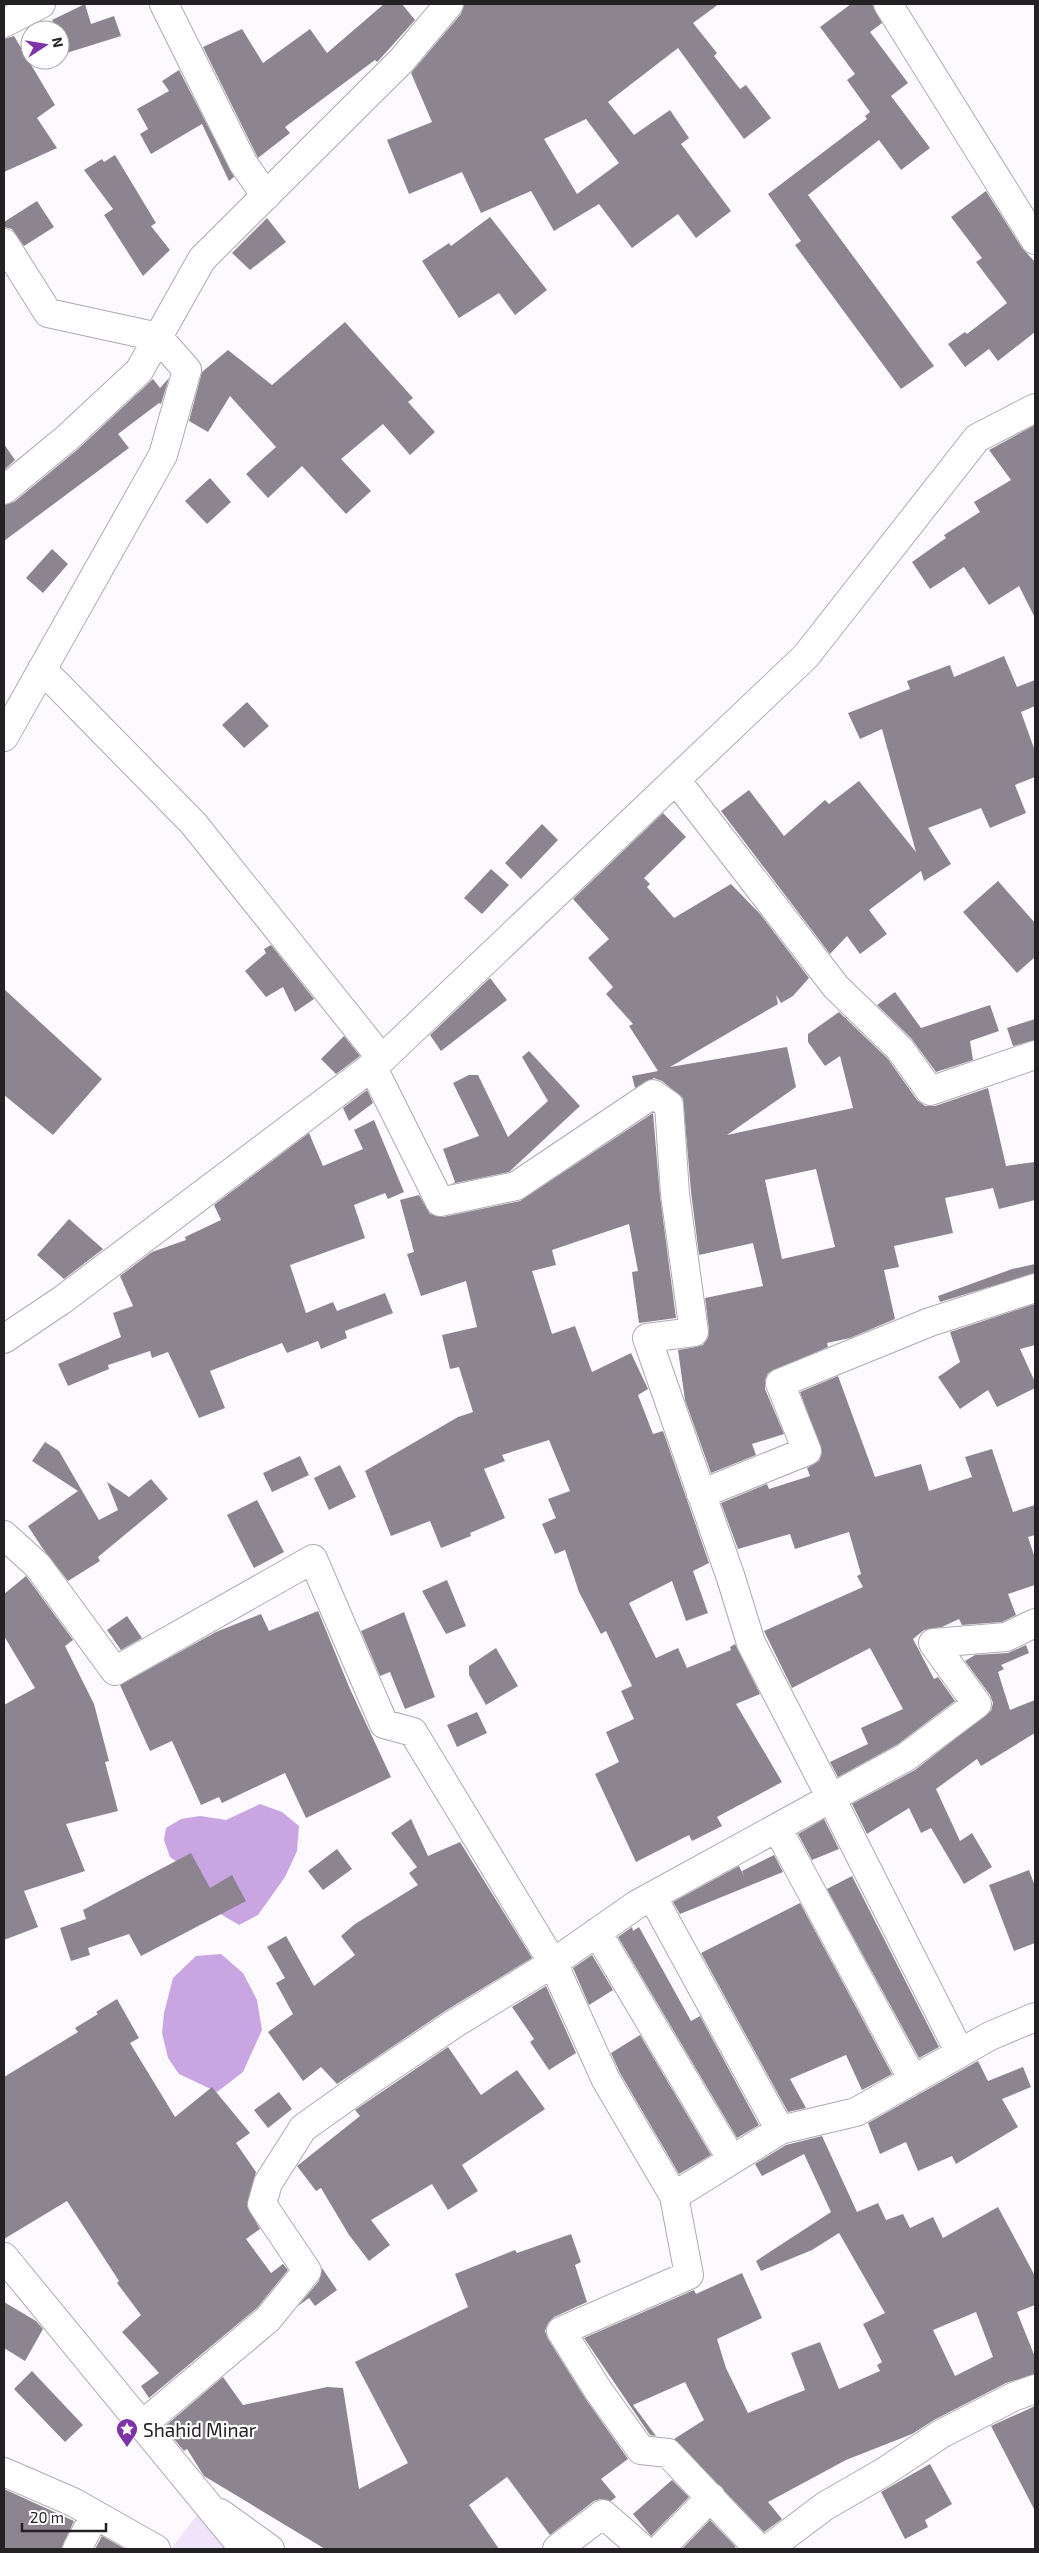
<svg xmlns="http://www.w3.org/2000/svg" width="1039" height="2553" font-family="'Exo 2',sans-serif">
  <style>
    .green { fill: #f0e3fa }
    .water { fill: #c9a5e2 }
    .building { fill: #8c8590; fill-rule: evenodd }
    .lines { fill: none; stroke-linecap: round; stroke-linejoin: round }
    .minor-casing { stroke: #aea8b3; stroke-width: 30 }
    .major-casing { stroke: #aea8b3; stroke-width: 30 }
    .minor { stroke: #fff; stroke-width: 28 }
    .major { stroke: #fff; stroke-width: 28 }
    .labels { text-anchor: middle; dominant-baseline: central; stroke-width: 4.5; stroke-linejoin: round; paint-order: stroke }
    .poi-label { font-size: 19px; fill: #242125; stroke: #fff; text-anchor: start }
  </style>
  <rect width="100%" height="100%" fill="#fdfaff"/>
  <path class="green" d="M 206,2503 L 244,2549 L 171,2549 Z"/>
  <path class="water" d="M 260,1804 L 282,1812 L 299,1826 L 297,1851 L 285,1877 L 258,1915 L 239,1925 L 217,1912 L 183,1866 L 170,1857 L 164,1840 L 166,1828 L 181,1819 L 200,1816 L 226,1820 Z
    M 221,1954 L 243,1973 L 257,2000 L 262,2030 L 243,2072 L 217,2092 L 179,2074 L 168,2058 L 162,2033 L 164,2013 L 173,1978 L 196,1956 Z"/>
  <path class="building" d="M 85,4 L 91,24 L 114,16 L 121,36 L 60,55 L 60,30 L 57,30 L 52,20 Z
    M 384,4 L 402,4 L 415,20 L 380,59 L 377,62 L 375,60 L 285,127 L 290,133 L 258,158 L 203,47 L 242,29 L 263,63 L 310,29 L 327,53 Z
    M 464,4 L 719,4 L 693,23 L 717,53 L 714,56 L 740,89 L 746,85 L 771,118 L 744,139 L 678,48 L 608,102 L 634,135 L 670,110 L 689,138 L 681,144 L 731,211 L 696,238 L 678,214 L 632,248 L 599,204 L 554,231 L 531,191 L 481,213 L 462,172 L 409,194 L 387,140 L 432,122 L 411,73 L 461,14 ZM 586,119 L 619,163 L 577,194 L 544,139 Z
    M 851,4 L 872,4 L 882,23 L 870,32 L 908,83 L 891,96 L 930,148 L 901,170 L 879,140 L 808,195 L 934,366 L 901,389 L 795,245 L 801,241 L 768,194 L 867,119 L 865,116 L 870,112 L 847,80 L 855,74 L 820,27 Z
    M 14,36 L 55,105 L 37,118 L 57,148 L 4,172 L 4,39 Z
    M 179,70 L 234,177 L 229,181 L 202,124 L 151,154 L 140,134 L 148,129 L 137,109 L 169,91 L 162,81 Z
    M 115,155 L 156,223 L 151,226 L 170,250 L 143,276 L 104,215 L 113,209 L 84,170 L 102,159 L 104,162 Z
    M 986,191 L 1022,248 L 1035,262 L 1035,332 L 998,361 L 989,349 L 965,367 L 948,344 L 965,332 L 967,334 L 1007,303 L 976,262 L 982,258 L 951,217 Z
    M 37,201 L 54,227 L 24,246 L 12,229 L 4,227 L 4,222 Z
    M 490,217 L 547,290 L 515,315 L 499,293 L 459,318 L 422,261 L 449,243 L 451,246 Z
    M 267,218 L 286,242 L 250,270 L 232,253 Z
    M 345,322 L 413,398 L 408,402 L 435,432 L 410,455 L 383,424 L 341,459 L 371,491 L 346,514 L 302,466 L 268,498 L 246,474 L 276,447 L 230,396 L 208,432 L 189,421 L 202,372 L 228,350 L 272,385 Z
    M 169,378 L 161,404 L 159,403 L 118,434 L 129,448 L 4,541 L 4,505 L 14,502 L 77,450 L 153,379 L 160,388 Z
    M 1035,425 L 1035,618 L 1019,586 L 989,605 L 964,567 L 930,589 L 912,562 L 946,538 L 944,535 L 980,512 L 974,502 L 1011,480 L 989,450 Z
    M 4,444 L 15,460 L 4,470 Z
    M 210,478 L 231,502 L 207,524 L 185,501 Z
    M 52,549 L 68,564 L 43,593 L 26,578 Z
    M 1004,656 L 1017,687 L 1035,680 L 1035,706 L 1021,712 L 1035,751 L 1035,777 L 1015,785 L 1026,813 L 990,828 L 981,808 L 928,828 L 951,864 L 924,881 L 921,871 L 869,910 L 887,934 L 860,954 L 847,936 L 830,954 L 721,811 L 749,790 L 784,836 L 825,800 L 829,804 L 859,781 L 916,852 L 882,729 L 860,739 L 848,713 L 910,689 L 907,681 L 950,665 L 954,677 Z
    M 247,702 L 269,726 L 244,748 L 222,725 Z
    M 663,813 L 686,837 L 644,878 L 650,884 L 647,887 L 674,918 L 731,884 L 760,914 L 809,978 L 793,996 L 781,1003 L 776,995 L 778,1004 L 670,1067 L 787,1047 L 796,1087 L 727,1135 L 853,1108 L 840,1056 L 825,1066 L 808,1042 L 808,1034 L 839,1012 L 888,1059 L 917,1100 L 925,1106 L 935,1106 L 988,1088 L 1006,1166 L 1035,1162 L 1035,1200 L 999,1209 L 993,1188 L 945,1198 L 953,1233 L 894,1246 L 899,1267 L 884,1270 L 895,1319 L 850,1338 L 827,1343 L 828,1347 L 768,1373 L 765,1380 L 765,1389 L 784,1434 L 752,1444 L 756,1455 L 711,1473 L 685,1400 L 678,1350 L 696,1347 L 703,1345 L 708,1338 L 709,1330 L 705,1298 L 763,1286 L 753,1243 L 699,1255 L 691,1192 L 683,1098 L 662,1081 L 654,1078 L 635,1088 L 632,1076 L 658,1071 L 629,1026 L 633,1024 L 606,994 L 613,987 L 588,958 L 609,939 L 573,899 ZM 816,1169 L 835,1247 L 782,1259 L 765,1180 Z
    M 542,824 L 558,840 L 521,879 L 505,863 Z
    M 491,869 L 509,885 L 482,914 L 464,898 Z
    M 998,881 L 1035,923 L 1035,957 L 1017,973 L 963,912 Z
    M 271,945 L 314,999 L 295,1012 L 283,987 L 266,997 L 245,971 L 266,953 L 264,949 Z
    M 490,978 L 507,1000 L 441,1051 L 430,1035 Z
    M 4,989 L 102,1079 L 53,1135 L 4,1095 Z
    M 895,992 L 921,1028 L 990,1005 L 999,1031 L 970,1041 L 973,1060 L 936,1072 L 911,1038 L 877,1005 Z
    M 1035,1019 L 1035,1040 L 1013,1046 L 1007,1028 Z
    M 344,1036 L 360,1056 L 336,1074 L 321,1059 Z
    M 529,1051 L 580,1106 L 509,1172 L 451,1184 L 455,1182 L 443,1149 L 479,1136 L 453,1083 L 469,1075 L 478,1075 L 508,1137 L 548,1101 L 522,1057 Z
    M 367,1090 L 373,1103 L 349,1121 L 343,1108 Z
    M 653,1113 L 660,1196 L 676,1318 L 639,1323 L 632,1272 L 638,1271 L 629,1224 L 552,1250 L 556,1265 L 532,1271 L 552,1334 L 575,1326 L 592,1372 L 631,1353 L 648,1389 L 638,1395 L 653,1434 L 663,1431 L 709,1563 L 693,1571 L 708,1613 L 686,1621 L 672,1581 L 629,1603 L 656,1658 L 678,1648 L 687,1668 L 731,1650 L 730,1647 L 735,1644 L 760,1694 L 736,1704 L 782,1782 L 717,1817 L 722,1826 L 692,1841 L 689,1835 L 636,1862 L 595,1774 L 619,1762 L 606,1732 L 634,1719 L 621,1691 L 632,1686 L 606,1631 L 601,1634 L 579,1592 L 565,1550 L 555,1554 L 542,1524 L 556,1518 L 548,1499 L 570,1491 L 549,1440 L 502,1455 L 505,1461 L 484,1469 L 505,1518 L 470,1533 L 471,1536 L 441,1548 L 430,1521 L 391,1536 L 365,1471 L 458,1417 L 473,1412 L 459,1367 L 450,1369 L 442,1335 L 477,1327 L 466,1281 L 421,1296 L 407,1254 L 414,1252 L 400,1200 L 419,1195 L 430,1214 L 443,1217 L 520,1201 Z
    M 374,1120 L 404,1192 L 388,1199 L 385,1193 L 354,1205 L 365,1238 L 290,1265 L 306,1313 L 333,1302 L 337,1311 L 385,1293 L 393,1313 L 345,1331 L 347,1338 L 321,1349 L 318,1341 L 287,1353 L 282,1343 L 210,1371 L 225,1408 L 199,1418 L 168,1352 L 152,1358 L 150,1351 L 108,1365 L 109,1369 L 68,1386 L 58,1364 L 121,1337 L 113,1313 L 133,1306 L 120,1276 L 152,1252 L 186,1240 L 185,1237 L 221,1220 L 214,1205 L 309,1133 L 323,1166 L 363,1149 L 354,1130 Z
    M 69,1219 L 103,1249 L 64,1279 L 37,1255 Z
    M 1035,1264 L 1035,1273 L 940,1302 L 938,1296 L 1012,1269 Z
    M 1035,1304 L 1035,1345 L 1020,1349 L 1035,1382 L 1035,1388 L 997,1407 L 988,1390 L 960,1409 L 938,1377 L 960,1362 L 950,1332 Z
    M 838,1376 L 875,1477 L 921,1464 L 929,1491 L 972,1477 L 965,1457 L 992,1449 L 1013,1512 L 1035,1505 L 1035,1535 L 1028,1537 L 1035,1558 L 1035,1585 L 1008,1594 L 1016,1615 L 1002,1622 L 962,1625 L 959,1619 L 942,1627 L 924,1630 L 913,1639 L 934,1679 L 938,1677 L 955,1701 L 898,1744 L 838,1777 L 830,1762 L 868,1744 L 861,1728 L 903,1709 L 870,1648 L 792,1688 L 764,1631 L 863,1587 L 857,1576 L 861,1574 L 849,1532 L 795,1549 L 790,1534 L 738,1549 L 721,1503 L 767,1484 L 769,1489 L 810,1476 L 807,1468 L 819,1461 L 822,1453 L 800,1392 Z
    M 45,1442 L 59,1451 L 99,1520 L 118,1510 L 107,1482 L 129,1497 L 151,1479 L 168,1499 L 98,1557 L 100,1561 L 68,1581 L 43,1549 L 28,1526 L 78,1491 L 32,1461 Z
    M 300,1456 L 309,1475 L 272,1492 L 263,1473 Z
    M 340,1465 L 356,1497 L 329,1510 L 314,1478 Z
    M 257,1500 L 284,1552 L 254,1568 L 227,1515 Z
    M 26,1576 L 73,1640 L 65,1646 L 94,1704 L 109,1761 L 105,1762 L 118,1811 L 66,1824 L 85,1871 L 24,1891 L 38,1927 L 4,1940 L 4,1705 L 35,1688 L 4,1636 L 4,1594 Z
    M 447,1580 L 466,1626 L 446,1634 L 422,1591 Z
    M 318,1611 L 350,1689 L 391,1777 L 306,1818 L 285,1773 L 222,1803 L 219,1797 L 201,1805 L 172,1741 L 150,1751 L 120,1685 L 216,1632 L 261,1614 L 269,1631 Z
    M 404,1612 L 435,1697 L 405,1709 L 390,1672 L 380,1676 L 361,1631 Z
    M 127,1616 L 142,1638 L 121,1650 L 107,1630 Z
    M 1026,1645 L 1029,1653 L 1001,1665 L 1004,1669 L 998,1672 L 1010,1710 L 1035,1700 L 1035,1733 L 981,1766 L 977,1759 L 936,1789 L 960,1841 L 972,1833 L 992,1867 L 964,1884 L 931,1828 L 921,1833 L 909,1808 L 867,1834 L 852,1804 L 915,1770 L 991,1711 L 993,1703 L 990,1695 L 965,1661 L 975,1655 L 1008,1653 Z
    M 496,1648 L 518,1686 L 486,1705 L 469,1675 L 469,1666 Z
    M 477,1712 L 487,1733 L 457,1747 L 447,1725 Z
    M 411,1819 L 428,1856 L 460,1842 L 532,1958 L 445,2011 L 337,2084 L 321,2067 L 303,2081 L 268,2032 L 293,2014 L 276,1983 L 285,1978 L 267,1947 L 286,1936 L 314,1986 L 355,1955 L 341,1936 L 355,1924 L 418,1885 L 409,1873 L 417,1867 L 391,1833 Z
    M 824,1819 L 839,1849 L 812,1860 L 798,1834 Z
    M 337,1849 L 352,1869 L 323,1890 L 308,1871 Z
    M 191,1853 L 210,1888 L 232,1875 L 246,1901 L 141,1956 L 129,1934 L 88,1948 L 90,1955 L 71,1961 L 60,1928 L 86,1919 L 83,1910 Z
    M 774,1855 L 783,1872 L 680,1914 L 673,1902 L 739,1866 L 744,1876 L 742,1871 Z
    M 1029,1870 L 1035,1886 L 1035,1943 L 1014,1951 L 989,1885 Z
    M 852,1876 L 939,2047 L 919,2058 L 827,1889 Z
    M 800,1903 L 892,2074 L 862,2090 L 846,2055 L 790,2079 L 806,2108 L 788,2112 L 701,1953 Z
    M 632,1927 L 633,1931 L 639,1927 L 691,2021 L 700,2016 L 759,2125 L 737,2138 L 618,1937 Z
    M 592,1955 L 613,1990 L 589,2005 L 573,1968 Z
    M 546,1986 L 576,2053 L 549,2070 L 530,2042 L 534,2039 L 512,2007 Z
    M 117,1999 L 139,2038 L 130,2043 L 175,2117 L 212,2087 L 250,2133 L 236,2143 L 256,2172 L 247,2206 L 260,2229 L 246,2239 L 271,2273 L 283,2264 L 288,2270 L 257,2308 L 149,2398 L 141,2386 L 159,2373 L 122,2332 L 141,2315 L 117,2283 L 119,2281 L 67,2201 L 4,2239 L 4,2077 L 78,2032 L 75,2028 L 98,2014 L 96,2012 Z
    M 640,2035 L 711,2155 L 679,2174 L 620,2073 L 611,2053 Z
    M 448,2047 L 481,2095 L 517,2070 L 545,2109 L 462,2165 L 478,2191 L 448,2210 L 432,2184 L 371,2220 L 390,2245 L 369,2261 L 349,2235 L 321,2188 L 316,2191 L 297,2166 L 360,2116 L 355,2110 Z
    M 978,2061 L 988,2081 L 1023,2067 L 1031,2087 L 1002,2099 L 1018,2127 L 956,2164 L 952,2156 L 918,2171 L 906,2142 L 880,2154 L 868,2123 Z
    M 279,2092 L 292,2109 L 268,2128 L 254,2110 Z
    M 822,2136 L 857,2212 L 878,2203 L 886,2220 L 903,2214 L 910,2228 L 933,2217 L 943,2238 L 998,2207 L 1035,2276 L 1035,2305 L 1017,2312 L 1035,2357 L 1035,2374 L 1006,2383 L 934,2420 L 912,2434 L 846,2460 L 768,2502 L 782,2519 L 764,2532 L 674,2439 L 704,2420 L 685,2382 L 633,2405 L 656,2436 L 650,2435 L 584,2338 L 694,2290 L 696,2294 L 742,2273 L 762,2318 L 717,2339 L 726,2368 L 748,2413 L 805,2390 L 791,2353 L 820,2342 L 839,2389 L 880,2371 L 877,2365 L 882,2362 L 863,2324 L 885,2313 L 839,2233 L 812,2250 L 761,2271 L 756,2261 L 831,2212 L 804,2154 L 762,2176 L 755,2164 L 786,2145 ZM 976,2312 L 993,2357 L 955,2376 L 933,2330 Z
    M 571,2234 L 581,2262 L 575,2265 L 587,2302 L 554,2317 L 548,2323 L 545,2331 L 548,2339 L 585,2398 L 628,2459 L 601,2479 L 616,2497 L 611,2501 L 600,2499 L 594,2501 L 550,2535 L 507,2477 L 469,2505 L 499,2549 L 325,2549 L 204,2476 L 187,2449 L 184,2451 L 164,2427 L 223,2377 L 243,2405 L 327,2387 L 343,2388 L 359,2489 L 408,2463 L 355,2362 L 468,2307 L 455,2274 L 515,2250 L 517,2253 Z
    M 322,2268 L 337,2290 L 315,2306 L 309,2298 L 298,2306 L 319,2281 Z
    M 4,2302 L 36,2321 L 43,2329 L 25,2361 L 4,2348 Z
    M 32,2371 L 83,2425 L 65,2442 L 14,2389 Z
    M 1035,2406 L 1035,2511 L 991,2426 Z
    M 930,2464 L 952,2504 L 925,2520 L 928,2527 L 905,2539 L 881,2492 Z
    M 672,2480 L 689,2497 L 651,2536 L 633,2514 Z
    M 4,2489 L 74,2521 L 61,2549 L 4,2549 Z
    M 710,2520 L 736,2547 L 733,2549 L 682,2549 Z
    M 102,2536 L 125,2549 L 95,2549 Z"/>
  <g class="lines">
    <g class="minor-casing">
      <path id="minor" d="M 164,4 L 243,163 L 266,196
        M 888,4 L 1035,240
        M 4,23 L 41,4
        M 4,243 L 48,313 L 158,337 L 187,370 L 163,455 L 4,737
        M 4,490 L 67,438 L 139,371 L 202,259 L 402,60 L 449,4
        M 42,669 L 193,823 L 382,1059
        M 676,780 L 836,987 L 900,1049 L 930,1091 L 1035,1055
        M 4,1339 L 62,1300 L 382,1059 L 806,656 L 977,438 L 1035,408
        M 701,1494 L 807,1451 L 780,1383 L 930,1322 L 1035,1288
        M 4,1535 L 38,1566 L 115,1671 L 313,1559 L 384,1724 L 413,1732 L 553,1963 L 606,2080 L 674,2196 L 780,2130 L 856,2112 L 990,2036 L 1035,2017
        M 777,1828 L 913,2080
        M 652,1896 L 780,2130
        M 597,1932 L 732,2160
        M 960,2053 L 831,1798 L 906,1757 L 977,1704 L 933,1643 L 1006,1637 L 1035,1623
        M 674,2196 L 689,2275 L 561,2331 L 598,2390 L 641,2450 L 668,2453 L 759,2549
        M 142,2425 L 268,2319 L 307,2271 L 262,2204 L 268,2183 L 303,2128 L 372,2079 L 454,2024 L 553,1963 L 636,1905 L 831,1798 L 751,1643 L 731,1578 L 647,1338 L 694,1332 L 675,1194 L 669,1105 L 653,1094 L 516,1186 L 440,1202 L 372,1066
        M 4,2472 L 73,2502 L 156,2549
        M 220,2513 L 270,2549
        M 77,2549 L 95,2515
        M 557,2549 L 603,2514 L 643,2549
        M 660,2549 L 711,2497
        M 768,2549 L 825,2506 L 884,2472 L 941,2434 L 1013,2397 L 1035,2389"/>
    </g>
    <g class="major-casing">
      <path id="major" d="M 4,2257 L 244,2549"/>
    </g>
    <use href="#minor" class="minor"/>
    <use href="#major" class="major"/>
  </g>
  <defs>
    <g id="sight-pin" transform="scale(1.125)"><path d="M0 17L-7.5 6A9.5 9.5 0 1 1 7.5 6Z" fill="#7e34a6" stroke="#fff"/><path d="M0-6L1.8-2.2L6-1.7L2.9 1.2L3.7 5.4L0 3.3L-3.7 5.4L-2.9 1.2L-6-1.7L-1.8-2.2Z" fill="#fff"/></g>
  </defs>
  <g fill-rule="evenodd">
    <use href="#sight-pin" x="127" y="2429"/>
  </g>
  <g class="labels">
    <g class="poi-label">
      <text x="143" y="2429">Shahid Minar</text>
    </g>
  </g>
  <rect width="1039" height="2553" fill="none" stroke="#242125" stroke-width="10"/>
  <g transform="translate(45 45) rotate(78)"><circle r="24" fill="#ffffff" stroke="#a7a6a8"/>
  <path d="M0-4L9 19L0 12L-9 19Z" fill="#7e34a6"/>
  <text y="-8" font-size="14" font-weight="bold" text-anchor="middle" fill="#242125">N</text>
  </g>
  <path d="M22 2523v8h84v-8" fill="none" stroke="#242125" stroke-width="2.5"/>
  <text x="30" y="2523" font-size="15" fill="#242125" stroke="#ffffff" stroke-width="4" paint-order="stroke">20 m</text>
</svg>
